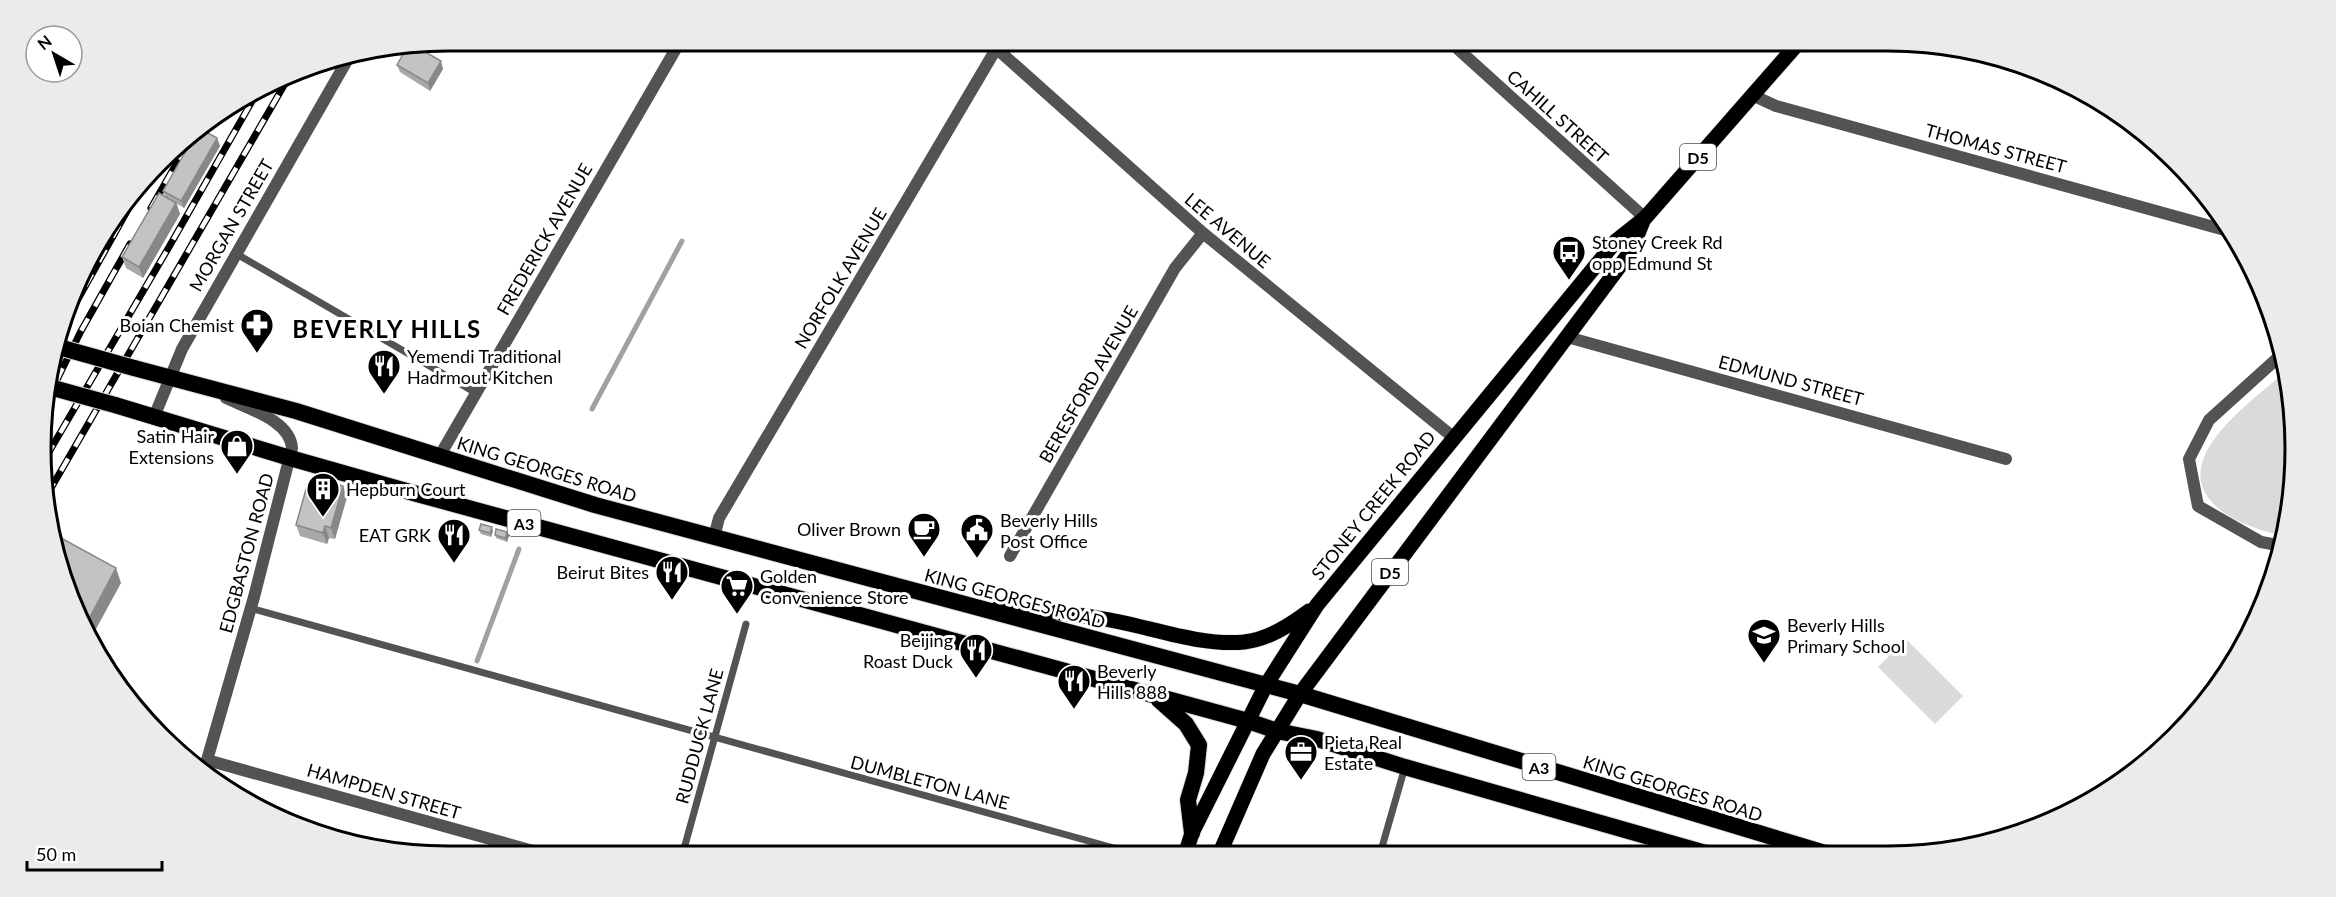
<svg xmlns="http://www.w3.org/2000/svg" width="2336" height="897" font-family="Lato,sans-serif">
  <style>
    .green { fill: #dadada }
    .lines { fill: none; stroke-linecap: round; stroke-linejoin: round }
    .stream { stroke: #a1a1a1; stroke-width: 5 }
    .primary-casing { stroke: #dbdbdb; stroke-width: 16 }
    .trunk-casing { stroke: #dbdbdb; stroke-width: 18 }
    .service { stroke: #535353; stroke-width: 7 }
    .minor { stroke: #535353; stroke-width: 12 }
    .tertiary { stroke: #535353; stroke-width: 12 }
    .primary { stroke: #000; stroke-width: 15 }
    .trunk { stroke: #000; stroke-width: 16 }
    .rail-casing { stroke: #000; stroke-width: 7 }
    .rail { stroke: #fff; stroke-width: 4.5; stroke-dasharray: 14; stroke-linecap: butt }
    .trunk-bridge-casing { stroke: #dbdbdb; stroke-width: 18; stroke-linecap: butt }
    .trunk-bridge { stroke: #000; stroke-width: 16 }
    .wall { fill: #a8a8a8 }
    .shaded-wall { fill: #888 }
    .building { fill: #c3c3c3; stroke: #888; stroke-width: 1.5 }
    .labels { text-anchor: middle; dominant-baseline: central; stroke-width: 6; stroke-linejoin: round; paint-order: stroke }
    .shield { fill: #fff; stroke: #4c4c4c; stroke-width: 1.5 }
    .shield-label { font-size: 16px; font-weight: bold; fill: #000 }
    .street-label { font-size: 18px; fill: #000; stroke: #fff }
    .poi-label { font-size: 18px; fill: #000; stroke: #fff; text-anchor: start }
    .district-label { font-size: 24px; font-weight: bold; letter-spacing: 1.5px; fill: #000; stroke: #fff }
    .rim { fill: none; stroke: #000; stroke-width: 3 }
  </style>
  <rect width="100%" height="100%" fill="#fff"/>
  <path class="green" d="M 2286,371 L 2292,396 L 2295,476 L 2285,536 C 2244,528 2178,503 2208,449 C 2226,418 2260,394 2286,371 Z
    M 1906,639 L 1963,696 L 1935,724 L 1878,667 Z"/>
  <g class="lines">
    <path class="stream" d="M 592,409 L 682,241
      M 477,661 L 519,549
      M 309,830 L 313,827"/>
    <g class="primary-casing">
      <path id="primary" d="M 997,609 C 1034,610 1073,613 1110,620 C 1154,628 1200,646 1244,642 C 1269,639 1290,625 1309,611
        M 1185,855 L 1192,833 L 1266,685 L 1317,605 L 1616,241 L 1645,218 L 1801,40
        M 1219,855 L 1263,754 L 1300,694 L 1631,251 L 1643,221"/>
    </g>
    <g class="trunk-casing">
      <path id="trunk" d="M 134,368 L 296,411 L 595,505 L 1300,694 L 1825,853
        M 115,405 L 290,458 L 417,494 L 1248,721 L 1277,731 L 1317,739 L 1405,767 L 1709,854
        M 1159,700 L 1186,724 L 1199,745 L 1196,773 L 1188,800 L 1192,833"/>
    </g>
    <path class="service" d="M 235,253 L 476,393
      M 250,608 L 1139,855
      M 1380,854 L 1405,767
      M 682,856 L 746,624"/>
    <path class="minor" d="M 987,40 L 1203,233 L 1453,437
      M 1448,40 L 1645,218
      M 1752,95 L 1776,106 L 2232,232
      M 1567,337 L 2006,459
      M 2282,354 L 2209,420 L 2189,459 L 2198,506 L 2261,542 L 2283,546
      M 439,457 L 681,40
      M 714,537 L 719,518 L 996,49 L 1004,40
      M 1010,556 L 1175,268 L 1203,233
      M 207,760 L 551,856
      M 203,774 L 254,597 L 292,448 C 290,420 248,409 226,398"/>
    <path class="tertiary" d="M 154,417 L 182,349 L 349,57"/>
    <use href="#primary" class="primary"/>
    <use href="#trunk" class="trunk"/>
    <g class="rail-casing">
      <path id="rail" d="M 151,208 L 195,131
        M 58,335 L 136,195
        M 44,406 L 81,331 L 130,244
        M 46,457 L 169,247 L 259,89
        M 47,495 L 290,75"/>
    </g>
    <use href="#rail" class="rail"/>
    <g class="trunk-bridge-casing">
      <path id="trunk-bridge" d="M 55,346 L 134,368
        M 46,386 L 115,405"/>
    </g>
    <use href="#trunk-bridge" class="trunk-bridge"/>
  </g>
  <path class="wall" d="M 397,65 L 443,69 L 430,91 L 400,72 Z
    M 217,138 L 220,146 L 184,208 L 177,204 L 180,214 L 143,278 L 126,268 L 122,257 L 165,196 L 163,191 Z
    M 343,486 L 347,497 L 335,539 L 329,538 L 327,544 L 300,536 L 296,525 Z
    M 479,530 L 493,531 L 491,537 L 481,534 Z
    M 495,535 L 509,536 L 507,542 L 496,538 Z"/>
  <path class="shaded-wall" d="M 441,61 L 443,69 L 430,91 L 428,83 Z
    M 217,138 L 220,146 L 184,208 L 181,201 Z
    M 176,203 L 180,214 L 143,278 L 139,267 Z
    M 343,486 L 347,497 L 335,539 L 331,528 Z
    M 325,526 L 329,538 L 327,544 L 323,533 Z
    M 492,527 L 493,531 L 491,537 L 490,533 Z
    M 507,532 L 509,536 L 507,542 L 505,538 Z
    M 116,568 L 121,583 L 90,640 L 84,628 Z"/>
  <path class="building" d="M 415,46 L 441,61 L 428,83 L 397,65 L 407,47 Z
    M 199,128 L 217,138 L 181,201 L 163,191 Z
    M 159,193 L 176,203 L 139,267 L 122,257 Z
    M 322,480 L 343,486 L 331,528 L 325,526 L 323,533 L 296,525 L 306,489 L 312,482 Z
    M 481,524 L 492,527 L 490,533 L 479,530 Z
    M 496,529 L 507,532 L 505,538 L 495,535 Z
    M 50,532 L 116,568 L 84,628 L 71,604 Z"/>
  <defs>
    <g id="bus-pin" transform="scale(1.725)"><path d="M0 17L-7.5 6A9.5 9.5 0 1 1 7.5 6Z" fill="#000" stroke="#fff"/><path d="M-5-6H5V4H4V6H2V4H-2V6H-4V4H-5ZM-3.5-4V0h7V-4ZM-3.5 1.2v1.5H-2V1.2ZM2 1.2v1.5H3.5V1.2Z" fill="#fff"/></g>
    <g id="pharmacy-pin" transform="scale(1.725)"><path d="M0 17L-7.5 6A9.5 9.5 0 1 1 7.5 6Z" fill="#000" stroke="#fff"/><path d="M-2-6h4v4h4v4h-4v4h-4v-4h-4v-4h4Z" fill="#fff"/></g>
    <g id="restaurant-pin" transform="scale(1.725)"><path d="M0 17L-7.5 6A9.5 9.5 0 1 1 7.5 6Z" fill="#000" stroke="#fff"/><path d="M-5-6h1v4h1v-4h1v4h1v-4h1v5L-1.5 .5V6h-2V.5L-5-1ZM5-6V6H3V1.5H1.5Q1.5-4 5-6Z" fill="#fff"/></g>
    <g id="shop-pin" transform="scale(1.725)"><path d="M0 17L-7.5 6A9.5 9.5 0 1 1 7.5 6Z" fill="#000" stroke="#fff"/><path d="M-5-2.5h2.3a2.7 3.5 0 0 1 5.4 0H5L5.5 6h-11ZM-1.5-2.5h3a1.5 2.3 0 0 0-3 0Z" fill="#fff"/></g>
    <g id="building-pin" transform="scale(1.725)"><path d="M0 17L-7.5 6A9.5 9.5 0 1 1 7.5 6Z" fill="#000" stroke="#fff"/><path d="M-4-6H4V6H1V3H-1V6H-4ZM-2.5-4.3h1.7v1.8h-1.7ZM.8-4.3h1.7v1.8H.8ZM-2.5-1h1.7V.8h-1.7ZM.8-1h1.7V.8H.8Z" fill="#fff"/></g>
    <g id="cafe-pin" transform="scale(1.725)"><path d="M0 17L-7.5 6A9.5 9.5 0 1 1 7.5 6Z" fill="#000" stroke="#fff"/><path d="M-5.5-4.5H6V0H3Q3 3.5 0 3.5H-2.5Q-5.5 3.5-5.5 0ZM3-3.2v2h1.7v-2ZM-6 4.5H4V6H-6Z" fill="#fff"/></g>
    <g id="civic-pin" transform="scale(1.725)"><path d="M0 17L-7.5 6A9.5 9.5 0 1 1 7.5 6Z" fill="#000" stroke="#fff"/><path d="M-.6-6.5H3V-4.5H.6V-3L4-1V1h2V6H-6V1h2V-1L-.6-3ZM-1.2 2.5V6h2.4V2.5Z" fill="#fff"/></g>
    <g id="supermarket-pin" transform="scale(1.725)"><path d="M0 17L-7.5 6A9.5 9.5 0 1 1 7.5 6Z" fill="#000" stroke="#fff"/><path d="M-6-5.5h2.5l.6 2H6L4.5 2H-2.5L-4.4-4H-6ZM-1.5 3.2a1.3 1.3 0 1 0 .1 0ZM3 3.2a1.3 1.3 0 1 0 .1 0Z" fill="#fff"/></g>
    <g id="school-pin" transform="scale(1.725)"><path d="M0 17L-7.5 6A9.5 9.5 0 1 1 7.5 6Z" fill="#000" stroke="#fff"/><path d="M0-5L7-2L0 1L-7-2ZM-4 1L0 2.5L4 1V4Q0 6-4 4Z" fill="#fff"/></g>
    <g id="office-pin" transform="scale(1.725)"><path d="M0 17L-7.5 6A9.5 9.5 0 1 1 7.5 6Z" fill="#000" stroke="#fff"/><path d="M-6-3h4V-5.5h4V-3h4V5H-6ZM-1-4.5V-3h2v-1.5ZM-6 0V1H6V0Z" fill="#fff"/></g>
  </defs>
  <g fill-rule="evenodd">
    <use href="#bus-pin" x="1569" y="252"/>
    <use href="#pharmacy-pin" x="257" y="325"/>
    <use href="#restaurant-pin" x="384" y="366"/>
    <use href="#shop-pin" x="237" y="446"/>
    <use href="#building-pin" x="323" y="489"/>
    <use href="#cafe-pin" x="924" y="529"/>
    <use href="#civic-pin" x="977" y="530"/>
    <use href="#restaurant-pin" x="454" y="535"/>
    <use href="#restaurant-pin" x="672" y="572"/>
    <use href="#supermarket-pin" x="737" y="586"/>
    <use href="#school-pin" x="1764" y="635"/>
    <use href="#restaurant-pin" x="976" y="650"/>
    <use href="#restaurant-pin" x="1074" y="681"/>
    <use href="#office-pin" x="1301" y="752"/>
  </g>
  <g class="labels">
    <g class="shield">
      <rect x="1680" y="144" width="36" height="26" rx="4.5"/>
      <rect x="507.5" y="510" width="33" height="26" rx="4.5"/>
      <rect x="1372" y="559" width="36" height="26" rx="4.5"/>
      <rect x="1522.5" y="754" width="33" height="26" rx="4.5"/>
    </g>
    <g class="shield-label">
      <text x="1698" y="157">D5</text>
      <text x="524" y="523">A3</text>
      <text x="1390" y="572">D5</text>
      <text x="1539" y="767">A3</text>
    </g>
    <g class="street-label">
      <text transform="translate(1558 116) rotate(42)">CAHILL STREET</text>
      <text transform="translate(1996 148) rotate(15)">THOMAS STREET</text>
      <text transform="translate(231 225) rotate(-60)">MORGAN STREET</text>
      <text transform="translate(1228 230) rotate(40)">LEE AVENUE</text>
      <text transform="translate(544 239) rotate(-60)">FREDERICK AVENUE</text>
      <text transform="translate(840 278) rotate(-59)">NORFOLK AVENUE</text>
      <text transform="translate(1791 380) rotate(15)">EDMUND STREET</text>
      <text transform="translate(1088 384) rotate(-60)">BERESFORD AVENUE</text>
      <text transform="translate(547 469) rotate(17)">KING GEORGES ROAD</text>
      <text transform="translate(1373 505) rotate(-51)">STONEY CREEK ROAD</text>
      <text transform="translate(246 553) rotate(-75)">EDGBASTON ROAD</text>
      <text transform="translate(1015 598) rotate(15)">KING GEORGES ROAD</text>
      <text transform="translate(699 736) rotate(-75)">RUDDUCK LANE</text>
      <text transform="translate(930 782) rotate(15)">DUMBLETON LANE</text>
      <text transform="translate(1673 788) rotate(17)">KING GEORGES ROAD</text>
      <text transform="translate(384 791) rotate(16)">HAMPDEN STREET</text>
    </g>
    <g class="poi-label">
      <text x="1592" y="242">Stoney Creek Rd<tspan x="1592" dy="21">opp Edmund St</tspan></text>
      <text x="234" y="325" text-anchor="end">Boian Chemist</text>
      <text x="407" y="356">Yemendi Traditional<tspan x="407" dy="21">Hadrmout Kitchen</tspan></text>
      <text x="214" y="436" text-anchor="end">Satin Hair<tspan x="214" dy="21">Extensions</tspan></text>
      <text x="346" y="489">Hepburn Court</text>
      <text x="1000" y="520">Beverly Hills<tspan x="1000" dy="21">Post Office</tspan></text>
      <text x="901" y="529" text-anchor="end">Oliver Brown</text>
      <text x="431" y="535" text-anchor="end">EAT GRK</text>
      <text x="649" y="572" text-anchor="end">Beirut Bites</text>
      <text x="760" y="576">Golden<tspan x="760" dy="21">Convenience Store</tspan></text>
      <text x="1787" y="625">Beverly Hills<tspan x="1787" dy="21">Primary School</tspan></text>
      <text x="953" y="640" text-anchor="end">Beijing<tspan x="953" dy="21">Roast Duck</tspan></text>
      <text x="1097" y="671">Beverly<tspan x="1097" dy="21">Hills 888</tspan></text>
      <text x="1324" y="742">Pieta Real<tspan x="1324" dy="21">Estate</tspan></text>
    </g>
    <g class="district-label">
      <text x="387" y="328">BEVERLY HILLS</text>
    </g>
  </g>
  <path d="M0 0H2336V897H0ZM448 51H1888A397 397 0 0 1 2285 448V449A397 397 0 0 1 1888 846H448A397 397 0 0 1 51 449V448A397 397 0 0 1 448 51Z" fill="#ebebeb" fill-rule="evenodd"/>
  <path class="rim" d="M448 51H1888A397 397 0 0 1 2285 448V449A397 397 0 0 1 1888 846H448A397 397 0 0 1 51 449V448A397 397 0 0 1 448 51Z"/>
  <g transform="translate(54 54) rotate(321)"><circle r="28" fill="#ffffff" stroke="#999999" stroke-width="1.5"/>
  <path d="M0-4.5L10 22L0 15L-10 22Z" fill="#000000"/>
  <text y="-9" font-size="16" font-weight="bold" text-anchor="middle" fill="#000000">N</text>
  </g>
  <path d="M27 861v9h135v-9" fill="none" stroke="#000000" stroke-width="3"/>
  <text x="36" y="861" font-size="18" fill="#000000" stroke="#ffffff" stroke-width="4.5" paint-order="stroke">50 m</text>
</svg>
